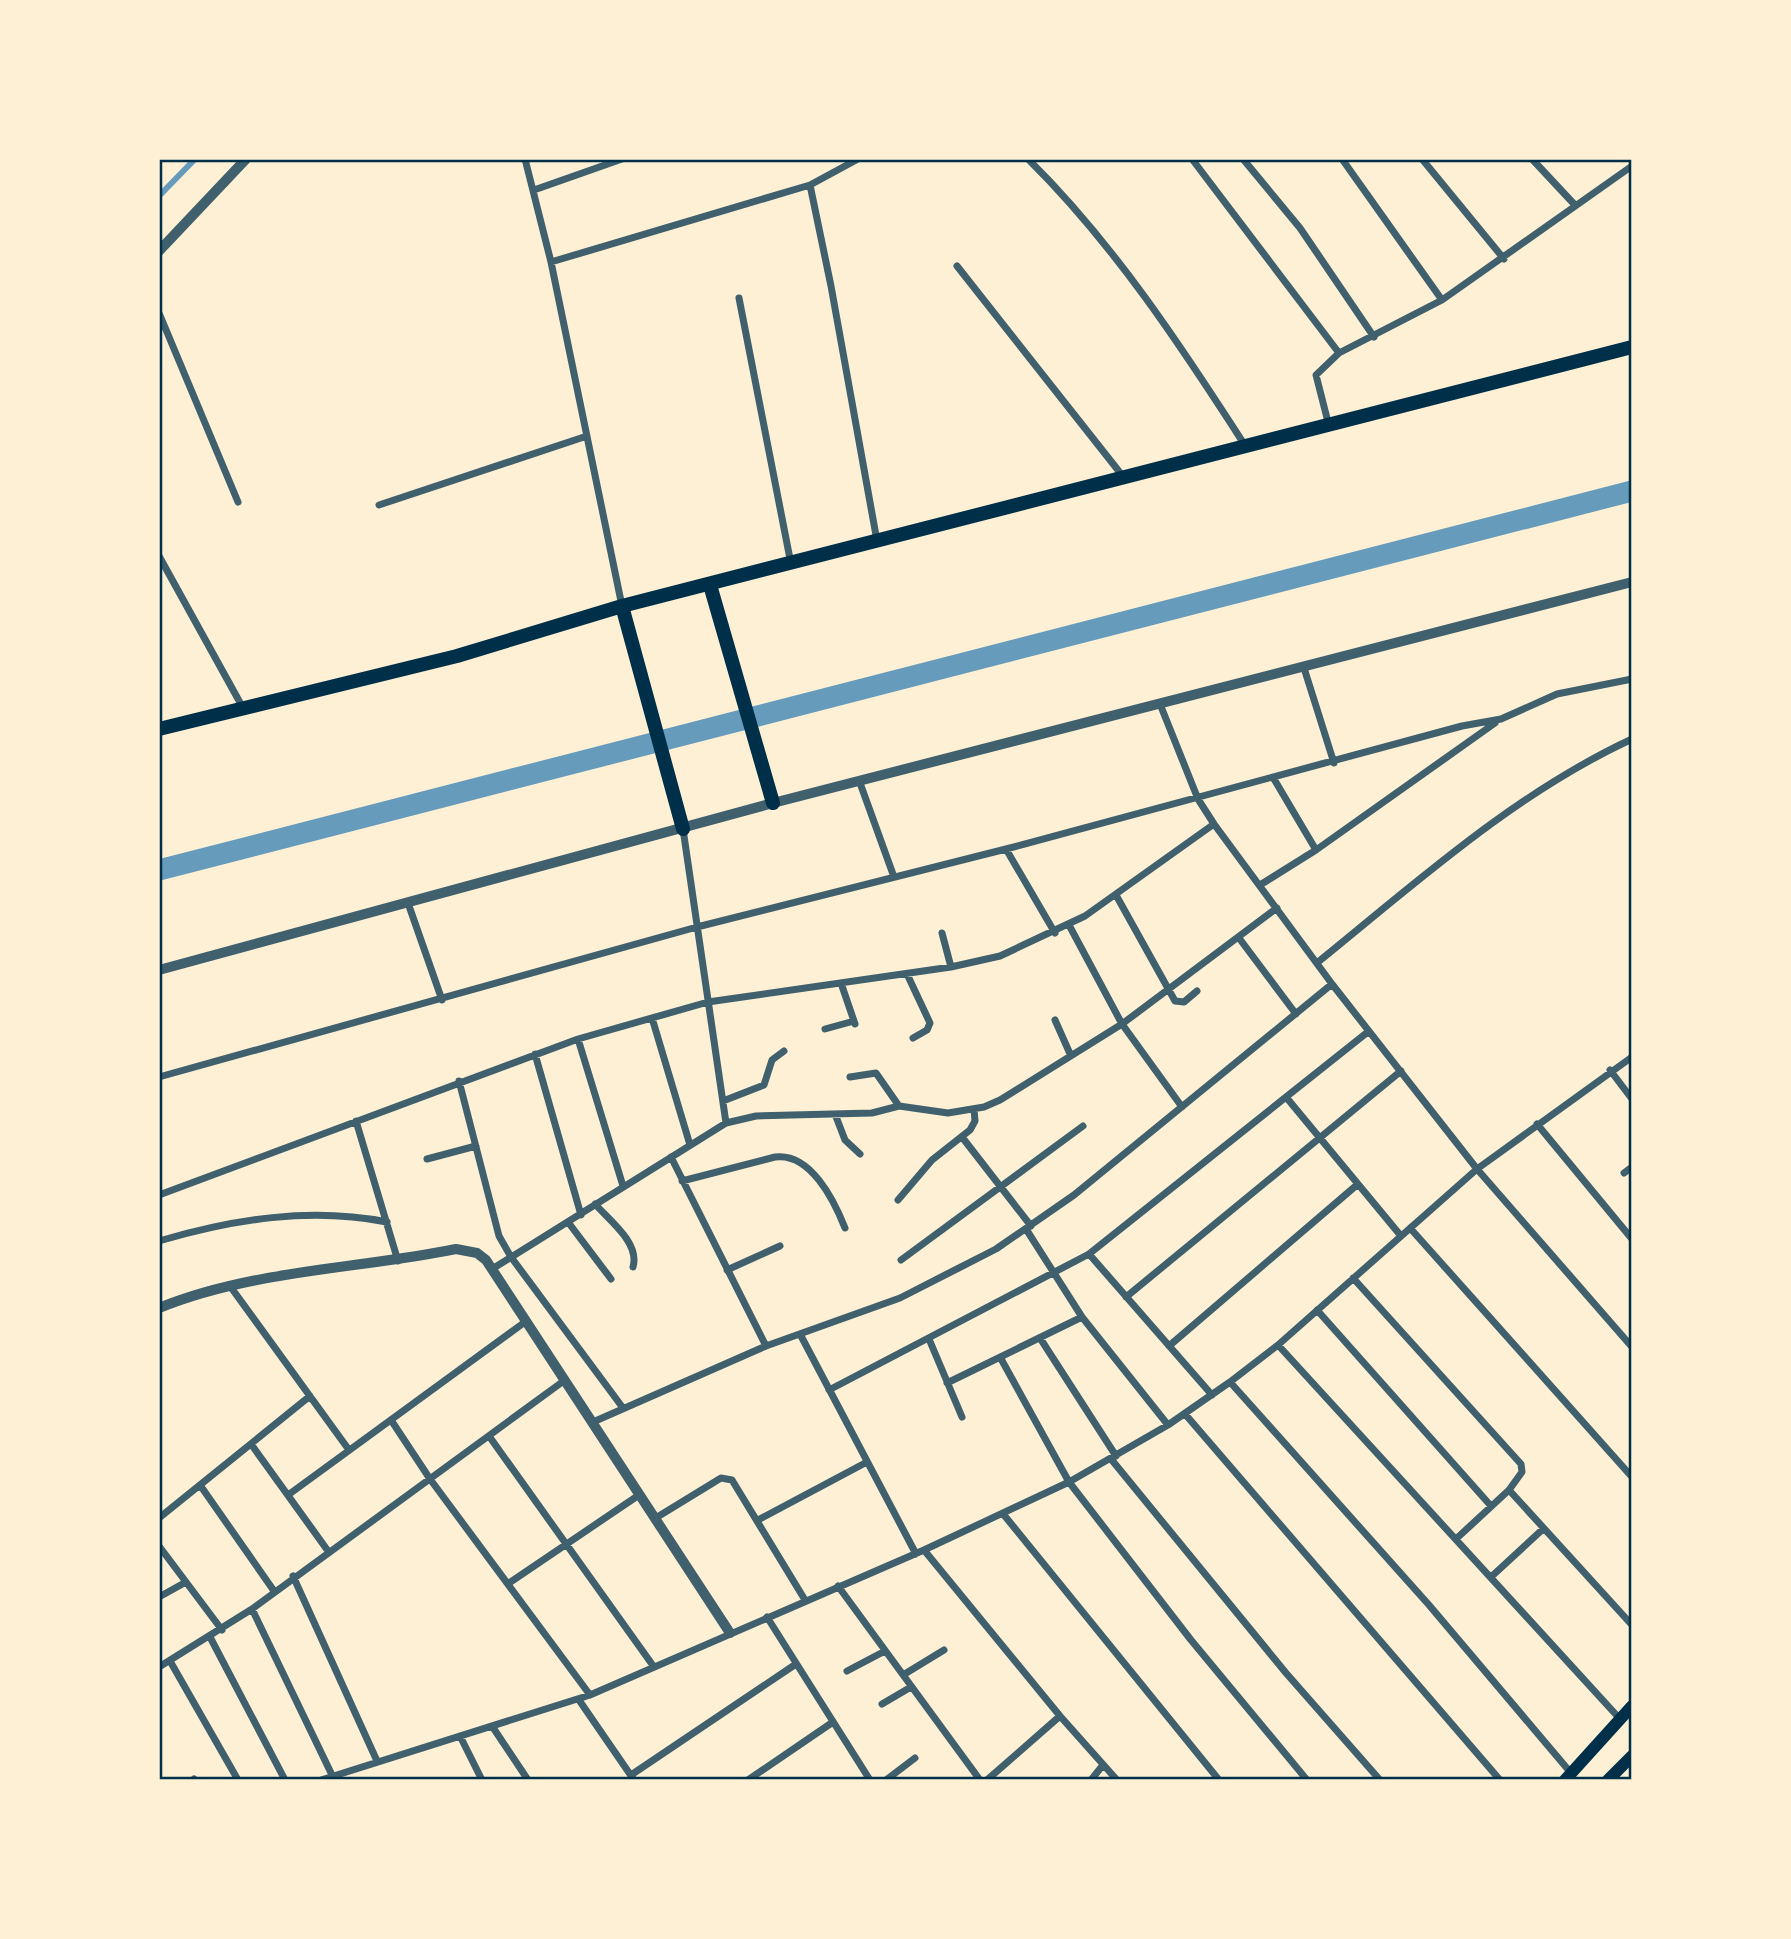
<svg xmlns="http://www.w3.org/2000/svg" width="1791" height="1939" font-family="'IBM Plex Serif',serif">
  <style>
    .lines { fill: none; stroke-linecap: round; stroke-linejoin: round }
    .stream { stroke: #669bbc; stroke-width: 6 }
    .canal { stroke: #669bbc; stroke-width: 21 }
    .minor { stroke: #3f606c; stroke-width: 7 }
    .tertiary { stroke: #3f606c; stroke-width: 10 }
    .secondary { stroke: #003049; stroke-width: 12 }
    .primary { stroke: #003049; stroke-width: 14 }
    .neatline { fill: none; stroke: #003049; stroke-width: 2.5 }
  </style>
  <rect width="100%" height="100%" fill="#fdf0d5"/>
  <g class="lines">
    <path class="stream" d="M 159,196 L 195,159"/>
    <path class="canal" d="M 159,870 L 1632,491"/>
    <path class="minor" d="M 525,159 L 551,262 L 622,606
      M 1028,159 C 1114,244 1181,346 1246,447
      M 1192,159 L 1339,353 L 1316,375 L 1329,426
      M 1243,159 L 1300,228 L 1374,337
      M 1342,159 L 1442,300
      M 1422,159 L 1504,259
      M 1532,159 L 1574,204
      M 810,185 L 831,286 L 877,541
      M 534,190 L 622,159
      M 551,262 L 810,185 L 858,159
      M 957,266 L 1125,479
      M 739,298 L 791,564
      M 159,313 L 238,502
      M 1339,353 L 1442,300 L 1632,166
      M 379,505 L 587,436
      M 159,556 L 243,708
      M 1304,668 L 1334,763
      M 1160,704 L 1198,799 L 1214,824 L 1332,984 L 1477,1169 L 1632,1347
      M 1274,779 L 1316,850
      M 860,783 L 894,877
      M 683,829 L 726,1123
      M 1006,849 L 1055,933
      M 1260,885 L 1316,850 L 1495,723
      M 1116,895 L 1175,1001 L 1184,1002 L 1197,991
      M 408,903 L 442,1000
      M 1069,925 L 1122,1024 L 1182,1107
      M 942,933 L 951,967
      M 1239,938 L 1296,1014
      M 1318,962 C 1418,881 1514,794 1632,739
      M 907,974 L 930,1023 L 927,1030 L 913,1038
      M 841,983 L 855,1024
      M 652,1018 L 690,1145
      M 1055,1020 L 1071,1056
      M 825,1029 L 854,1021
      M 578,1039 L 623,1186
      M 535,1054 L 581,1215
      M 1610,1070 L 1632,1099
      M 159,1077 L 697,927 L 1006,849 L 1462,726 L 1501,719 L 1557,694 L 1632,679
      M 850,1077 L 876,1073 L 899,1106
      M 459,1081 L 499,1236 L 511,1257 L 623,1408
      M 1286,1097 L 1401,1236
      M 723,1101 L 764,1085 L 772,1060 L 784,1051
      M 835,1114 L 845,1140 L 860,1154
      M 356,1121 L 398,1261
      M 1537,1124 L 1632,1239
      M 962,1137 L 1031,1226
      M 671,1157 L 766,1346
      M 427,1159 L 476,1146
      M 1624,1173 L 1632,1167
      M 682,1181 L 775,1157 C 810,1152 834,1200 845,1228
      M 159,1195 L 578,1039 L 708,1002 L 951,967 L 1000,956 L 1085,916 L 1214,824
      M 898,1200 L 932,1160 L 970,1130 L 975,1121 L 974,1109
      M 595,1204 C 610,1221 640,1243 633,1267
      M 568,1222 L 611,1279
      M 1410,1228 L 1632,1477
      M 1026,1229 L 1082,1317 L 1168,1425
      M 159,1241 C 234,1219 310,1207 387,1222
      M 1089,1254 L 1212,1395
      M 901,1260 L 1083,1126
      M 492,1269 L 726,1123 L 756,1116 L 872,1113 L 899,1106 L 948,1113 L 984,1107 L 1000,1100 L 1122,1024 L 1277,908
      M 727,1270 L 780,1246
      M 1353,1278 L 1521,1464 L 1522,1472 L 1509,1490 L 1456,1539
      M 230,1286 L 349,1450
      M 1126,1297 L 1401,1071
      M 1317,1310 L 1491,1506
      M 800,1334 L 916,1554
      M 1040,1338 L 1116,1456
      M 929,1339 L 962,1417
      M 1278,1345 L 1620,1719
      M 1169,1346 L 1358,1184
      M 1000,1357 L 1069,1482 L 1191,1640 L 1307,1780
      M 1230,1382 L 1429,1605 L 1571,1773
      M 947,1383 L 1082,1317
      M 829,1390 L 1089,1254 L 1369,1031
      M 1185,1414 L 1500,1780
      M 391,1420 L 430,1479 L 590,1695
      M 593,1422 L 766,1346 L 900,1298 L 996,1249 L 1074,1195 L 1332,984
      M 489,1436 L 654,1667
      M 251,1444 L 328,1551
      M 1111,1459 L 1286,1673 L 1380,1780
      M 200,1485 L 274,1591
      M 1509,1490 L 1632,1625
      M 288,1495 L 525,1322
      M 1004,1515 L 1219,1780
      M 159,1518 L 310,1396
      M 654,1519 L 721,1478 L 732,1480 L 805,1600
      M 758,1520 L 867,1462
      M 159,1546 L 222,1630
      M 924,1550 L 1060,1716 L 1117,1780
      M 293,1576 L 377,1761
      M 1491,1577 L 1543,1529
      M 509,1583 L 639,1495
      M 838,1586 L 980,1780
      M 159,1597 L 186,1582
      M 252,1609 L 332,1775
      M 767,1617 L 870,1780
      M 210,1637 L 285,1780
      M 170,1661 L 238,1780
      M 159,1667 L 252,1609 L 565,1380
      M 847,1671 L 885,1651
      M 903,1675 L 944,1650
      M 579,1700 L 634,1780
      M 882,1704 L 911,1687
      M 492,1726 L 528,1780
      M 460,1736 L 482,1780
      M 631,1775 L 796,1664
      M 194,1779 L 195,1780
      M 321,1780 L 590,1695 L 924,1550 L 1069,1482 L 1168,1425 L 1230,1382 L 1278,1345 L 1477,1169 L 1632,1057
      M 748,1780 L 833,1722
      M 886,1780 L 915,1758
      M 987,1780 L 1060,1716
      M 1091,1780 L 1103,1765"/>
    <path class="tertiary" d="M 159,251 L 246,159
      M 159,970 L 773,803 L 1632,582
      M 159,1308 C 252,1270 358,1269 456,1249 L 477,1253 L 486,1260 L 730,1633"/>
    <path class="secondary" d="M 1565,1780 L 1632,1706
      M 1608,1780 L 1632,1756"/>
    <path class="primary" d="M 710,585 L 773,803
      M 622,606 L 683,829
      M 159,729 L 457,656 L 622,606 L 1632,347"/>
  </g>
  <rect width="1791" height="1939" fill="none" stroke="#fdf0d5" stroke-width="322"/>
  <rect x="161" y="161" width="1469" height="1617" class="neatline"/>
</svg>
